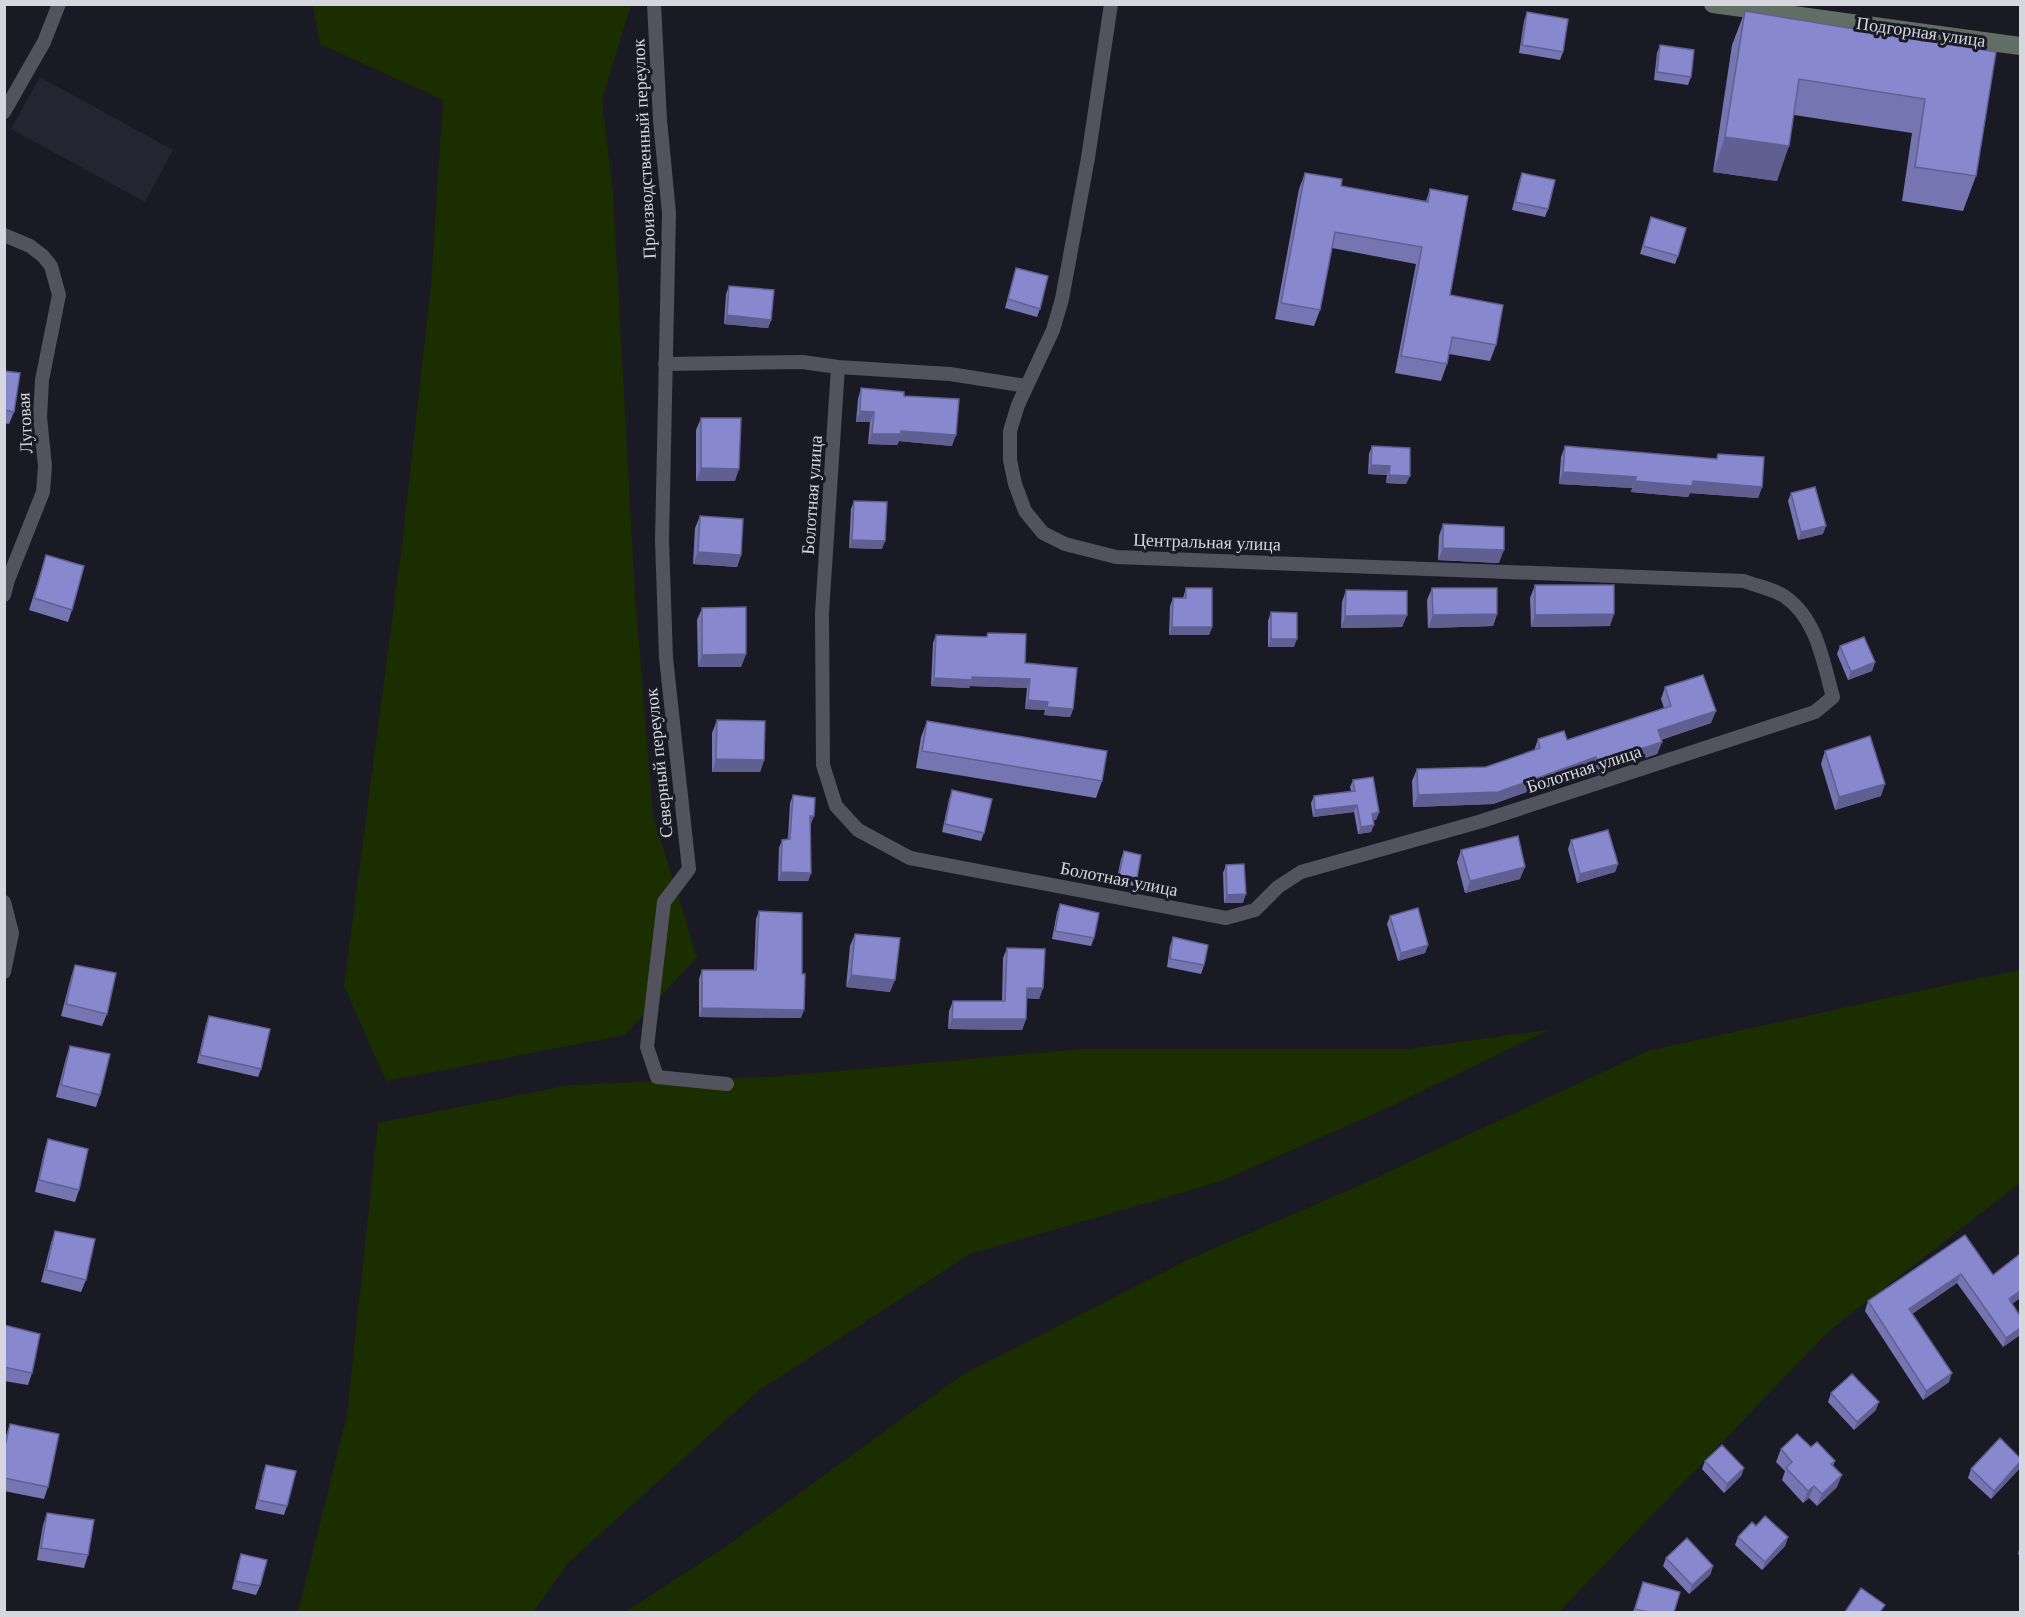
<svg xmlns="http://www.w3.org/2000/svg" width="2025" height="1617" font-family="Georgia,serif">
  <style>
    .built { fill: #242433 }
    .green { fill: #1a2e00 }
    .lines { fill: none; stroke-linecap: round; stroke-linejoin: round }
    .street { stroke: #53535f; stroke-width: 14 }
    .secondary { stroke: #606e64; stroke-width: 18 }
    .wall { fill: #7575b2 }
    .shaded-wall { fill: #5f5f91 }
    .building { fill: #8888cf; stroke: #5f5f91; stroke-width: 1.5 }
    .labels { text-anchor: middle; dominant-baseline: central; stroke-width: 6; stroke-linejoin: round; paint-order: stroke }
    .street-label { font-size: 18px; fill: #d6d6de; stroke: #1a1a25 }
  </style>
  <rect width="100%" height="100%" fill="#1a1a25"/>
  <path class="built" d="M 40,77 L 173,150 L 145,202 L 11,129 Z"/>
  <path class="green" d="M 313,5 L 631,5 L 602,100 L 613,194 L 635,595 L 653,815 L 697,957 L 625,1035 L 386,1081 L 344,986 L 402,545 L 431,285 L 443,100 L 320,44 Z
    M 2020,970 L 2020,1183 L 1830,1330 L 1559,1612 L 625,1612 L 724,1548 L 962,1375 L 1187,1260 L 1356,1187 L 1648,1051 L 1947,985 Z
    M 1549,1030 L 1381,1111 L 1219,1182 L 970,1254 L 758,1391 L 568,1563 L 533,1612 L 298,1612 L 347,1415 L 378,1123 L 570,1085 L 784,1076 L 1082,1049 L 1409,1049 Z"/>
  <g class="lines">
    <path class="street" d="M 654,4 L 660,120 L 669,213 L 662,540 L 666,658 L 689,869 L 664,902 L 647,1047 L 657,1077 L 727,1084
      M 4,112 L 44,42 L 59,4
      M 4,235 L 30,246 L 43,256 L 51,266 L 59,295 L 42,380 L 40,417 L 45,466 L 43,492 L 8,580 L 4,595
      M 665,364 L 802,362 L 838,367 L 950,374 L 1026,386
      M 838,367 L 822,613 L 823,765 L 836,806 L 858,830 L 910,858 L 1226,918 L 1255,910 L 1278,887 L 1301,872 L 1482,821 L 1815,712 L 1833,697 C 1823,662 1817,618 1784,596 C 1773,589 1757,586 1744,581 L 1116,557 L 1065,544 L 1043,533 L 1025,511 L 1015,484 L 1010,460 L 1010,431 L 1018,405 L 1053,330 L 1062,299 L 1088,158 L 1111,4
      M 4,902 L 12,933 L 4,972"/>
    <path class="secondary" d="M 1713,4 L 2020,46"/>
  </g>
  <path class="wall" d="M 1745,11 L 1996,52 L 1976,176 L 1963,211 L 1902,201 L 1912,133 L 1794,115 L 1777,181 L 1713,172 L 1732,45 Z
    M 1527,12 L 1563,52 L 1560,60 L 1519,53 L 1524,21 Z
    M 1660,45 L 1691,77 L 1688,85 L 1654,80 L 1657,53 Z
    M 1305,173 L 1341,186 L 1426,201 L 1430,189 L 1450,295 L 1496,345 L 1490,361 L 1449,354 L 1447,364 L 1441,381 L 1395,373 L 1416,264 L 1332,248 L 1320,310 L 1314,326 L 1275,319 L 1299,189 Z
    M 1522,173 L 1548,209 L 1545,217 L 1512,210 L 1519,181 Z
    M 1651,217 L 1678,256 L 1675,264 L 1640,254 Z
    M 1016,268 L 1040,309 L 1037,317 L 1005,308 Z
    M 729,286 L 771,320 L 768,328 L 724,324 L 726,294 Z
    M 4,371 L 14,412 L 9,424 L 4,423 Z
    M 861,388 L 904,396 L 952,446 L 899,441 L 897,445 L 868,444 L 870,422 L 856,422 L 858,399 Z
    M 701,418 L 735,481 L 696,481 L 696,430 Z
    M 1372,446 L 1406,484 L 1386,483 L 1387,475 L 1368,474 L 1369,454 Z
    M 1565,446 L 1716,459 L 1718,454 L 1762,487 L 1758,498 L 1690,493 L 1688,497 L 1631,492 L 1632,488 L 1559,484 L 1561,457 Z
    M 1791,493 L 1823,534 L 1798,540 L 1788,501 Z
    M 854,501 L 882,549 L 849,548 L 851,509 Z
    M 700,516 L 741,555 L 737,567 L 693,564 L 695,528 Z
    M 1443,524 L 1499,563 L 1438,560 L 1439,536 Z
    M 46,555 L 72,610 L 68,622 L 29,610 Z
    M 1535,585 L 1610,626 L 1531,627 L 1530,598 Z
    M 1186,588 L 1212,627 L 1209,635 L 1169,635 L 1170,606 L 1173,598 L 1183,598 Z
    M 1432,588 L 1497,614 L 1493,626 L 1428,628 L 1427,600 Z
    M 1346,590 L 1407,615 L 1402,627 L 1341,628 L 1342,602 Z
    M 702,608 L 746,654 L 741,667 L 698,667 L 697,620 Z
    M 1271,612 L 1294,647 L 1268,647 L 1268,621 Z
    M 988,633 L 1025,663 L 1073,709 L 1070,717 L 1044,715 L 1045,710 L 1025,709 L 1027,688 L 970,686 L 969,688 L 931,686 L 933,643 L 936,635 L 986,637 Z
    M 1840,646 L 1875,662 L 1872,671 L 1848,680 L 1837,654 Z
    M 1665,687 L 1711,723 L 1661,740 L 1662,742 L 1657,754 L 1594,775 L 1592,769 L 1493,804 L 1413,807 L 1412,781 L 1417,769 L 1486,767 L 1534,751 L 1538,739 L 1567,740 L 1664,708 L 1661,699 Z
    M 717,720 L 764,760 L 760,772 L 712,772 L 712,733 Z
    M 927,721 L 1102,781 L 1096,798 L 916,768 L 921,737 Z
    M 1825,751 L 1881,796 L 1835,810 L 1821,764 Z
    M 1353,780 L 1379,812 L 1376,820 L 1373,820 L 1371,832 L 1358,834 L 1354,812 L 1313,817 L 1311,803 L 1314,796 L 1351,791 L 1350,787 Z
    M 952,790 L 984,833 L 981,841 L 942,832 L 949,799 Z
    M 793,795 L 811,824 L 811,873 L 808,881 L 778,881 L 779,848 L 782,840 L 788,839 L 790,803 Z
    M 1571,840 L 1618,864 L 1615,872 L 1577,883 L 1568,849 Z
    M 1461,850 L 1520,879 L 1465,893 L 1457,862 Z
    M 1124,851 L 1137,878 L 1134,886 L 1116,883 L 1121,859 Z
    M 1226,865 L 1243,903 L 1224,903 L 1223,873 Z
    M 1060,904 L 1094,938 L 1091,946 L 1052,939 L 1057,912 Z
    M 759,911 L 801,1018 L 699,1017 L 699,979 L 702,970 L 754,970 L 756,919 Z
    M 1390,916 L 1428,945 L 1425,953 L 1398,961 L 1387,924 Z
    M 855,934 L 890,992 L 846,987 L 850,946 Z
    M 1173,937 L 1204,965 L 1201,974 L 1167,967 L 1170,946 Z
    M 1007,948 L 1043,988 L 1039,999 L 1026,998 L 1026,1019 L 1022,1030 L 948,1029 L 949,1011 L 953,1001 L 1002,1001 L 1003,958 Z
    M 75,965 L 107,1014 L 102,1026 L 61,1016 L 71,977 Z
    M 209,1016 L 261,1069 L 258,1077 L 197,1063 L 206,1024 Z
    M 70,1046 L 100,1095 L 96,1107 L 56,1097 L 66,1058 Z
    M 48,1139 L 79,1190 L 75,1202 L 35,1192 L 44,1152 Z
    M 55,1231 L 86,1280 L 81,1292 L 41,1282 L 51,1243 Z
    M 1965,1235 L 1993,1275 L 2020,1298 L 2012,1304 L 2020,1316 L 2020,1335 L 2003,1347 L 1957,1283 L 1912,1314 L 1949,1382 L 1923,1400 L 1865,1311 L 1868,1301 Z
    M 4,1325 L 32,1373 L 28,1385 L 4,1381 Z
    M 1831,1393 L 1876,1410 L 1854,1430 L 1828,1402 Z
    M 10,1424 L 48,1487 L 44,1499 L 4,1491 L 4,1442 Z
    M 1811,1447 L 1835,1461 L 1833,1466 L 1837,1487 L 1817,1506 L 1809,1498 L 1803,1503 L 1782,1480 L 1785,1471 L 1776,1462 L 1781,1449 Z
    M 1705,1461 L 1744,1468 L 1741,1476 L 1724,1493 L 1702,1469 Z
    M 266,1465 L 287,1506 L 284,1515 L 255,1509 L 263,1473 Z
    M 2020,1468 L 1991,1499 L 1968,1478 L 1971,1469 Z
    M 47,1513 L 88,1555 L 84,1568 L 37,1560 L 43,1525 Z
    M 1756,1526 L 1788,1537 L 1785,1546 L 1762,1570 L 1735,1545 L 1738,1537 Z
    M 2020,1546 L 2020,1556 L 2018,1554 Z
    M 241,1554 L 260,1586 L 256,1595 L 232,1589 L 238,1562 Z
    M 1666,1558 L 1713,1566 L 1710,1575 L 1689,1594 L 1663,1566 Z
    M 1643,1582 L 1674,1612 L 1633,1612 Z"/>
  <path class="shaded-wall" d="M 1725,137 L 1789,146 L 1777,181 L 1713,172 Z
    M 727,315 L 771,320 L 768,328 L 724,324 Z
    M 860,411 L 874,412 L 870,422 L 856,422 Z
    M 901,431 L 956,435 L 952,446 L 899,441 L 897,445 L 868,444 L 872,434 Z
    M 1371,465 L 1390,466 L 1387,475 L 1368,474 Z
    M 701,468 L 739,469 L 735,481 L 696,481 Z
    M 1563,472 L 1636,477 L 1632,488 L 1559,484 Z
    M 1389,475 L 1410,476 L 1406,484 L 1386,483 Z
    M 1635,481 L 1693,481 L 1762,487 L 1758,498 L 1690,493 L 1688,497 L 1631,492 Z
    M 1826,526 L 1823,534 L 1798,540 L 1801,532 Z
    M 852,540 L 885,541 L 882,549 L 849,548 Z
    M 1443,548 L 1504,550 L 1499,563 L 1438,560 Z
    M 698,552 L 741,555 L 737,567 L 693,564 Z
    M 1497,614 L 1493,626 L 1428,628 L 1433,615 Z
    M 1614,614 L 1610,626 L 1531,627 L 1535,615 Z
    M 1407,615 L 1402,627 L 1341,628 L 1345,616 Z
    M 1172,627 L 1212,627 L 1209,635 L 1169,635 Z
    M 1271,639 L 1297,639 L 1294,647 L 1268,647 Z
    M 746,654 L 741,667 L 698,667 L 702,655 Z
    M 1875,662 L 1872,671 L 1848,680 L 1851,672 Z
    M 972,677 L 1030,679 L 1027,688 L 970,686 L 969,688 L 931,686 L 934,678 Z
    M 1028,700 L 1048,702 L 1045,710 L 1025,709 Z
    M 1047,707 L 1073,709 L 1070,717 L 1044,715 Z
    M 1716,711 L 1711,723 L 1653,742 L 1658,730 Z
    M 1662,742 L 1657,754 L 1594,775 L 1598,763 Z
    M 1596,757 L 1592,769 L 1493,804 L 1413,807 L 1418,795 Z
    M 716,759 L 764,760 L 760,772 L 712,772 Z
    M 1885,784 L 1881,796 L 1835,810 L 1839,797 Z
    M 1357,805 L 1354,812 L 1313,817 L 1315,810 Z
    M 1379,812 L 1376,820 L 1369,821 L 1372,814 Z
    M 810,816 L 814,816 L 811,824 L 807,824 Z
    M 1374,825 L 1371,832 L 1358,834 L 1361,827 Z
    M 1618,864 L 1615,872 L 1577,883 L 1580,874 Z
    M 1525,867 L 1520,879 L 1465,893 L 1470,881 Z
    M 781,872 L 811,873 L 808,881 L 778,881 Z
    M 1246,894 L 1243,903 L 1224,903 L 1227,895 Z
    M 1428,945 L 1425,953 L 1398,961 L 1401,953 Z
    M 851,975 L 895,980 L 890,992 L 846,987 Z
    M 1027,988 L 1043,988 L 1039,999 L 1023,998 Z
    M 702,1008 L 804,1010 L 801,1018 L 699,1017 Z
    M 952,1019 L 1026,1019 L 1022,1030 L 948,1029 Z
    M 1961,1274 L 1957,1283 L 1905,1318 L 1909,1309 Z
    M 2020,1291 L 2020,1298 L 2006,1308 L 2009,1299 Z
    M 2020,1328 L 2020,1335 L 2003,1347 L 2006,1338 Z
    M 1952,1373 L 1949,1382 L 1923,1400 L 1926,1391 Z
    M 1879,1402 L 1876,1410 L 1854,1430 L 1857,1422 Z
    M 2020,1462 L 2020,1468 L 1991,1499 L 1994,1491 Z
    M 1744,1468 L 1741,1476 L 1724,1493 L 1727,1484 Z
    M 1842,1475 L 1837,1487 L 1817,1506 L 1822,1494 Z
    M 1814,1486 L 1809,1498 L 1803,1503 L 1808,1491 Z
    M 1788,1537 L 1785,1546 L 1762,1570 L 1765,1562 Z
    M 1713,1566 L 1710,1575 L 1689,1594 L 1692,1585 Z"/>
  <path class="building" d="M 1745,11 L 1996,52 L 1976,176 L 1915,167 L 1925,99 L 1799,79 L 1789,146 L 1725,137 Z
    M 1527,12 L 1568,19 L 1563,52 L 1522,45 Z
    M 1660,45 L 1694,50 L 1691,77 L 1657,72 Z
    M 1305,173 L 1342,179 L 1341,186 L 1428,202 L 1430,189 L 1468,196 L 1450,295 L 1503,305 L 1496,345 L 1452,337 L 1447,364 L 1401,356 L 1422,247 L 1335,232 L 1320,310 L 1281,303 Z
    M 1522,173 L 1555,180 L 1548,209 L 1515,202 Z
    M 1651,217 L 1686,228 L 1678,256 L 1643,246 Z
    M 1016,268 L 1048,276 L 1040,309 L 1008,299 Z
    M 729,286 L 774,290 L 771,320 L 727,315 Z
    M 4,371 L 20,373 L 14,412 L 4,410 Z
    M 861,388 L 904,392 L 904,396 L 959,399 L 956,435 L 901,431 L 901,434 L 872,434 L 874,412 L 860,411 Z
    M 701,418 L 741,418 L 739,469 L 701,468 Z
    M 1372,446 L 1410,448 L 1410,476 L 1389,475 L 1390,466 L 1371,465 Z
    M 1565,446 L 1717,459 L 1718,454 L 1764,457 L 1762,487 L 1693,481 L 1692,486 L 1635,481 L 1636,477 L 1563,472 Z
    M 1815,487 L 1826,526 L 1801,532 L 1791,493 Z
    M 854,501 L 887,502 L 885,541 L 852,540 Z
    M 700,516 L 743,519 L 741,555 L 698,552 Z
    M 1443,524 L 1504,527 L 1504,550 L 1443,548 Z
    M 46,555 L 84,566 L 72,610 L 34,598 Z
    M 1535,585 L 1614,585 L 1614,614 L 1535,615 Z
    M 1186,588 L 1212,588 L 1212,627 L 1172,627 L 1173,598 L 1186,598 Z
    M 1432,588 L 1497,588 L 1497,614 L 1433,615 Z
    M 1346,590 L 1407,591 L 1407,615 L 1345,616 Z
    M 746,607 L 746,654 L 702,655 L 702,608 Z
    M 1271,612 L 1297,613 L 1297,639 L 1271,639 Z
    M 988,633 L 1026,634 L 1025,663 L 1077,668 L 1073,709 L 1047,707 L 1048,702 L 1028,700 L 1030,679 L 972,677 L 972,680 L 934,678 L 936,635 L 987,637 Z
    M 1864,637 L 1875,662 L 1851,672 L 1840,646 Z
    M 1703,675 L 1716,711 L 1658,730 L 1662,742 L 1598,763 L 1596,757 L 1498,792 L 1418,795 L 1417,769 L 1486,767 L 1540,748 L 1538,739 L 1564,731 L 1567,740 L 1671,706 L 1665,687 Z
    M 717,720 L 765,721 L 764,760 L 716,759 Z
    M 927,721 L 1107,751 L 1102,781 L 922,751 Z
    M 1870,736 L 1885,784 L 1839,797 L 1825,751 Z
    M 1373,777 L 1379,812 L 1372,814 L 1374,825 L 1361,827 L 1357,805 L 1315,810 L 1314,796 L 1355,791 L 1353,780 Z
    M 952,790 L 992,799 L 984,833 L 945,824 Z
    M 793,795 L 815,798 L 814,816 L 810,816 L 811,873 L 781,872 L 782,840 L 790,839 Z
    M 1608,830 L 1618,864 L 1580,874 L 1571,840 Z
    M 1518,836 L 1525,867 L 1470,881 L 1461,850 Z
    M 1124,851 L 1141,855 L 1137,878 L 1119,875 Z
    M 1244,864 L 1246,894 L 1227,895 L 1226,865 Z
    M 1060,904 L 1099,913 L 1094,938 L 1055,931 Z
    M 1418,908 L 1428,945 L 1401,953 L 1390,916 Z
    M 759,911 L 802,913 L 802,974 L 805,974 L 804,1010 L 702,1008 L 702,970 L 756,970 Z
    M 855,934 L 900,938 L 895,980 L 851,975 Z
    M 1173,937 L 1208,945 L 1204,965 L 1170,959 Z
    M 1007,948 L 1045,949 L 1043,988 L 1027,988 L 1026,1019 L 952,1019 L 953,1001 L 1005,1001 Z
    M 75,965 L 116,973 L 107,1014 L 66,1004 Z
    M 209,1016 L 270,1029 L 261,1069 L 200,1055 Z
    M 70,1046 L 110,1054 L 100,1095 L 61,1085 Z
    M 48,1139 L 88,1149 L 79,1190 L 39,1180 Z
    M 55,1231 L 95,1239 L 86,1280 L 46,1270 Z
    M 1965,1235 L 1993,1275 L 2020,1254 L 2020,1291 L 2009,1299 L 2020,1316 L 2020,1328 L 2006,1338 L 1961,1274 L 1909,1309 L 1952,1373 L 1926,1391 L 1868,1301 Z
    M 4,1325 L 40,1334 L 32,1373 L 4,1367 Z
    M 1852,1374 L 1879,1402 L 1857,1422 L 1831,1393 Z
    M 10,1424 L 59,1434 L 48,1487 L 4,1478 L 4,1451 Z
    M 1797,1434 L 1811,1447 L 1817,1442 L 1835,1461 L 1831,1464 L 1842,1475 L 1822,1494 L 1814,1486 L 1808,1491 L 1786,1468 L 1792,1462 L 1781,1449 Z
    M 2000,1438 L 2020,1458 L 2020,1462 L 1994,1491 L 1971,1469 Z
    M 1722,1445 L 1744,1468 L 1727,1484 L 1705,1461 Z
    M 266,1465 L 296,1471 L 287,1506 L 258,1500 Z
    M 47,1513 L 94,1520 L 88,1555 L 41,1548 Z
    M 1765,1516 L 1788,1537 L 1765,1562 L 1738,1537 L 1752,1522 L 1756,1526 Z
    M 1687,1538 L 1713,1566 L 1692,1585 L 1666,1558 Z
    M 241,1554 L 267,1560 L 260,1586 L 235,1581 Z
    M 1643,1582 L 1680,1592 L 1674,1612 L 1648,1612 L 1635,1609 Z
    M 1861,1588 L 1885,1605 L 1880,1612 L 1845,1612 Z"/>
  <g class="labels">
    <g class="street-label">
      <text transform="translate(1921 32) rotate(8)">Подгорная улица</text>
      <text transform="translate(644 149) rotate(-93)">Производственный переулок</text>
      <text transform="translate(25 423) rotate(-93)">Луговая</text>
      <text transform="translate(812 495) rotate(-86)">Болотная улица</text>
      <text transform="translate(1207 542) rotate(2)">Центральная улица</text>
      <text transform="translate(659 763) rotate(-96)">Северный переулок</text>
      <text transform="translate(1584 769) rotate(-18)">Болотная улица</text>
      <text transform="translate(1119 879) rotate(11)">Болотная улица</text>
    </g>
  </g>
  <rect width="2025" height="1617" fill="none" stroke="#d6d6de" stroke-width="12"/>
</svg>
